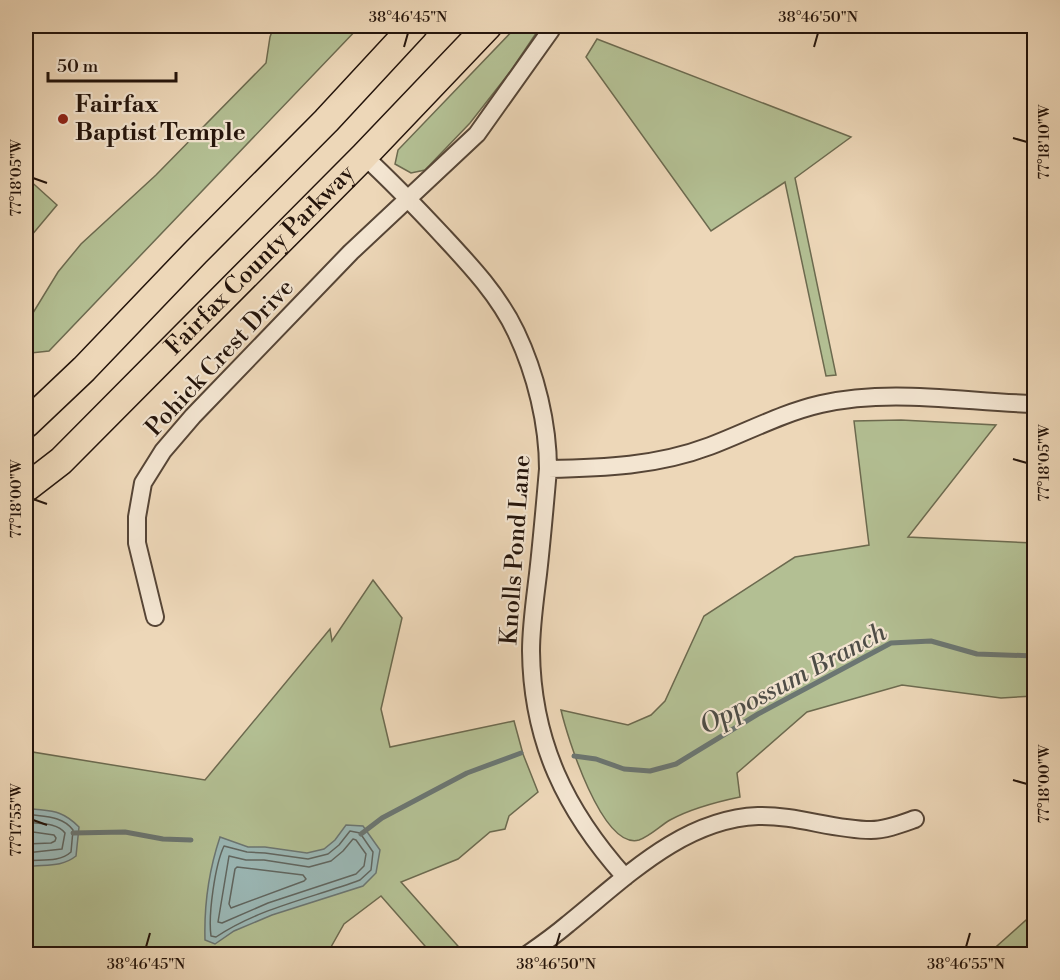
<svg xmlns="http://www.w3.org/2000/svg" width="1060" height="980" font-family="'Libre Bodoni',serif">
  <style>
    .green { fill: #b3bf93; stroke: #6c6a4f; stroke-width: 1.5 }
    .water { fill: #9bb8b6; stroke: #6b7672; stroke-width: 1.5 }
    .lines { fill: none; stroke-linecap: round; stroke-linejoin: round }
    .shore { stroke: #606660; stroke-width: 1.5 }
    .stream { stroke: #6b7672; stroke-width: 5 }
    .minor-casing { stroke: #564536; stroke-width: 20 }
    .trunk-casing { stroke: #24140b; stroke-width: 30 }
    .minor { stroke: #f3e5d1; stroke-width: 16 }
    .trunk { stroke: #edd7b8; stroke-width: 27 }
    .ticks { fill: none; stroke: #24140b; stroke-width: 2 }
    .poi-dot { fill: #8f2418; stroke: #f3e5d1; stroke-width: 2 }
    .labels { text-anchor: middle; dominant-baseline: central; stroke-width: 4.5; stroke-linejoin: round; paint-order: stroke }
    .poi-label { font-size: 24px; font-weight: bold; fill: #24140b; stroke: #f3e5d1; text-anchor: start }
    .street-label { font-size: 24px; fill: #24140b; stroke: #f3e5d1 }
    .water-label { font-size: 26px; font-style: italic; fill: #4e4d47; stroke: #f3e5d1 }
    .neatline { fill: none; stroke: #24140b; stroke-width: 2 }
    .ticks-label { font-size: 15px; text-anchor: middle; fill: #24140b }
  </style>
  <rect width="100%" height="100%" fill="#edd7b8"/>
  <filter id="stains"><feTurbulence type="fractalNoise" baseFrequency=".00333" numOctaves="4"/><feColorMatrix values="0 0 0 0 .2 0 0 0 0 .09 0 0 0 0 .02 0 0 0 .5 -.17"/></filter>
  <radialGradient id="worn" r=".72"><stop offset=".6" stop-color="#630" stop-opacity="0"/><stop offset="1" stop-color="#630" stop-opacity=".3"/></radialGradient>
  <path class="green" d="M 274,26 L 360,26 L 49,351 L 31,353 L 26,338 L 28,321 L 58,272 L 81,244 L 156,175 L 266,63 L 270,37 Z
    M 517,26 L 541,26 L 510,72 L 470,123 L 425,170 L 411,173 L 395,164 L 398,150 Z
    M 597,39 L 851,137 L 795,178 L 836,375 L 826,376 L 785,182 L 711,231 L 586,57 Z
    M 26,177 L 57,205 L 26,242 Z
    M 901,420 L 996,425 L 908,537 L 1034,543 L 1034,696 L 1001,698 L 902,685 L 807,712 L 737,773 L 740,797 C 716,802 692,808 670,820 C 660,826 650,836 639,840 C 602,850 567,736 561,710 L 628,725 L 651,715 L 665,701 L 704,616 L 795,557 L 869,545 L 854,421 Z
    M 373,580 L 402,618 L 381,709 L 390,747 L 514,721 L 523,754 L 538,792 L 509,816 L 505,829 L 490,832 L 458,859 L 401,882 L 465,954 L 432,954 L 381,896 L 344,924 L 327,954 L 26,954 L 26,751 L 205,780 L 330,629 L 332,641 Z
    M 1034,913 L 1034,954 L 988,954 Z
    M 752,949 L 884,954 L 729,954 Z"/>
  <path class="water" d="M 26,808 C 50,812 60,808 79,827 L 76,856 C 61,868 44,864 26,867 Z
    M 346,825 L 363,826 L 380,850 L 376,873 L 363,886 L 272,915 L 234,931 L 215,944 L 205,940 C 204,905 209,870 220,837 L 248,847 L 265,847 L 307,853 L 324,849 L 335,840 Z"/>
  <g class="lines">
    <path class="shore" d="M 26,814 C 43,817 62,815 73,830 L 71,852 C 59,863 40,859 26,861
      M 26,822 C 38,824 57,822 65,833 L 62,849 L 26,853
      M 26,831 L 54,835 L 56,838 L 55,841 L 51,843 L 26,844
      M 350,831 L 360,833 L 373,852 L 371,870 L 360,880 C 312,898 259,908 216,937 L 211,936 C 208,915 215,865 224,846 L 247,852 L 265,853 L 308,859 L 328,854 L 339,845 Z
      M 353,839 L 356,840 L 366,854 L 364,866 L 356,874 L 268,903 L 222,923 L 218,922 L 229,856 L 246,860 L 264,860 L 309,867 L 331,861 L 343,851 Z
      M 237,867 L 303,875 L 306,879 L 304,881 L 231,908 L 229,904 L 235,869 Z"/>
    <path class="stream" d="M 574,756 L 596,759 L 624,769 L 650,771 L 676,764 L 758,714 L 891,643 L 931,641 L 977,654 L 1034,656
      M 73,833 L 125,832 L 163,839 L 191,840
      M 361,834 L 382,818 L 467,773 L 521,753"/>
    <g class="minor-casing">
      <path id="minor" d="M 364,156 C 392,182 418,209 444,237 C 471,266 499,296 516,332 C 536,374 548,424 548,469 C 545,504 542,539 538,574 C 535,599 531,626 531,651 C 532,742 566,811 625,877
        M 548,469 C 604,468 657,466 710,446 C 747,432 782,413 821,404 C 890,388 964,402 1034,404
        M 155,617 L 137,543 L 137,517 L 143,483 L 163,451 L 193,416 L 351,252 L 477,134 L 551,30
        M 528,954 C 541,945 555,935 568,924 C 624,879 682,819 758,816 C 797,815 833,830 871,830 C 886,830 901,824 915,819"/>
    </g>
    <g class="trunk-casing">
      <g id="trunk">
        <path d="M 26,424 L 84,369 L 196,252 L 326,121 L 414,26"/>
        <path id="s1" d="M 26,488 L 61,461 L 364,156 L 488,26"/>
      </g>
    </g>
    <use href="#minor" class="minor"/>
    <use href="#trunk" class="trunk"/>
  </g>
  <path class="ticks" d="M 404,47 L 408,33M 814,47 L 818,33M 1013,138 L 1027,142M 33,178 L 47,183M 1013,459 L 1027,463M 33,499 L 47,504M 1013,780 L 1027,784M 33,820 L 47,825M 146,947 L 150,933M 556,947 L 560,933M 966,947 L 970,933"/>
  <circle class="poi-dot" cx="63" cy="119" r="6"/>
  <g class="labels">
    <g class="poi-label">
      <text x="75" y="105">Fairfax<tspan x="75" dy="28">Baptist Temple</tspan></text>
    </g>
    <g class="street-label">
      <text stroke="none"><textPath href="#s1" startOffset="327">Fairfax County Parkway</textPath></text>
      <text transform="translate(220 358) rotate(-47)">Pohick Crest Drive</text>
      <text transform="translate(516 550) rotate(-86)">Knolls Pond Lane</text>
    </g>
    <g class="water-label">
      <text transform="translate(793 679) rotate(-28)">Oppossum Branch</text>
    </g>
  </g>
  <rect width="1060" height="980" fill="none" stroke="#edd7b8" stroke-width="66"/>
  <path d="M48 72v9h128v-9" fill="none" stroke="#24140b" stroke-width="3"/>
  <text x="57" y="72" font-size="18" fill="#24140b" stroke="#f3e5d1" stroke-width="4.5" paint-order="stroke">50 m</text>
  <rect x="33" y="33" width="994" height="914" class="neatline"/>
  <g class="ticks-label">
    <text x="408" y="22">38°46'45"N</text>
    <text x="818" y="22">38°46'50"N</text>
    <text transform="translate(1044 142) rotate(-90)" y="5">77°18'10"W</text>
    <text transform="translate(16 178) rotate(-90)" y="5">77°18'05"W</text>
    <text transform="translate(1044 463) rotate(-90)" y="5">77°18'05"W</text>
    <text transform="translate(16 499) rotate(-90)" y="5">77°18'00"W</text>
    <text transform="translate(1044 784) rotate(-90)" y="5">77°18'00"W</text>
    <text transform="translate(16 820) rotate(-90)" y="5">77°17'55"W</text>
    <text x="146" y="969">38°46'45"N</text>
    <text x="556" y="969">38°46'50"N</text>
    <text x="966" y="969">38°46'55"N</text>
  </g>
  <rect width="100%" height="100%" filter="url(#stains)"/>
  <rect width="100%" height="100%" fill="url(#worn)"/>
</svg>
